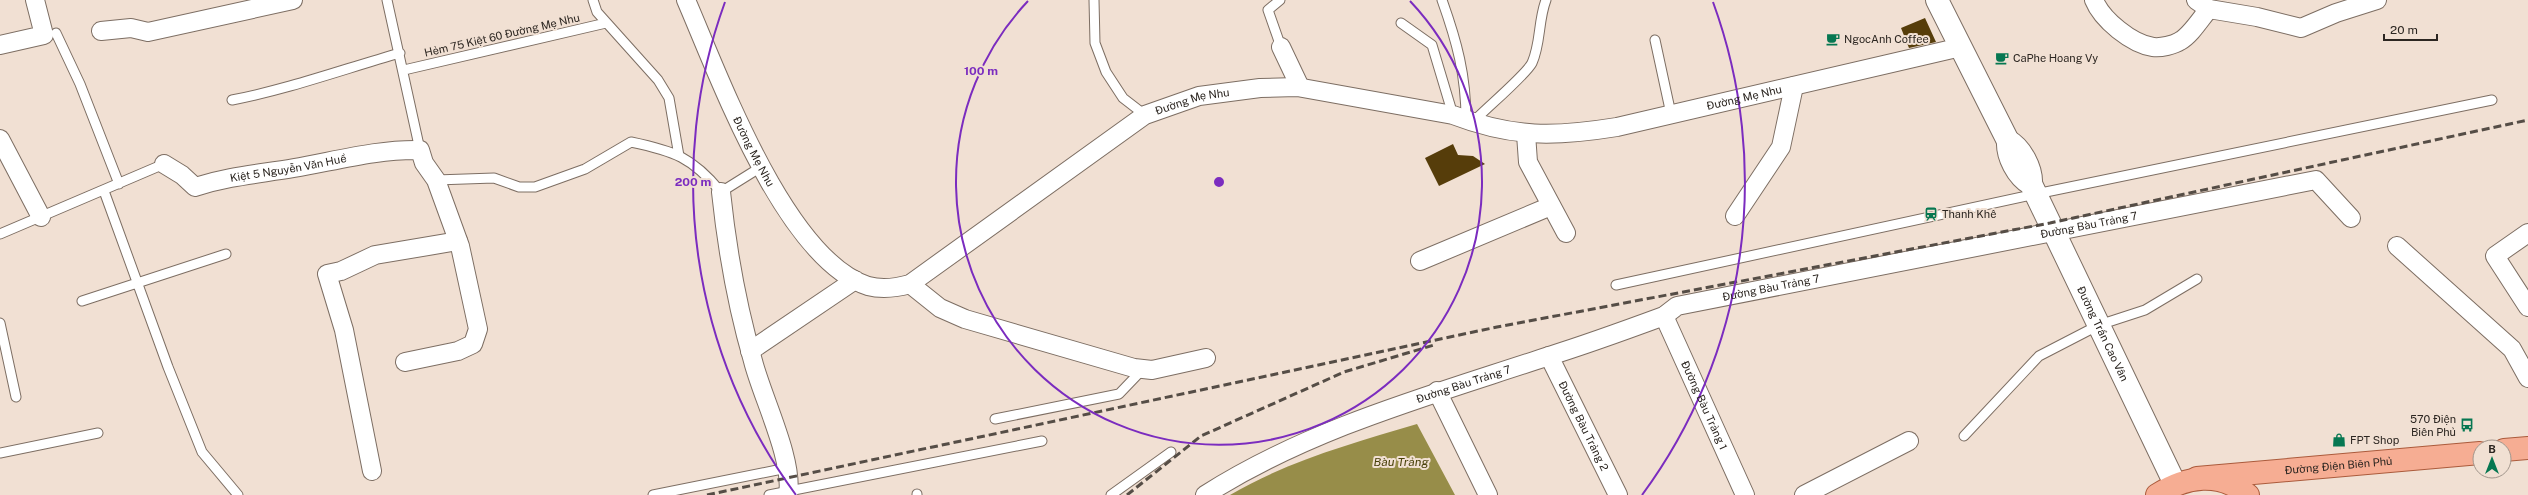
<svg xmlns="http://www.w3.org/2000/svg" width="2528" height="495" font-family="'Public Sans',sans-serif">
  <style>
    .water { fill: #978d49 }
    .building { fill: #563d0a }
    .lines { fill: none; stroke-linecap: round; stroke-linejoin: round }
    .lane-casing { stroke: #7d6e63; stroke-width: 11 }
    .street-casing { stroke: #7d6e63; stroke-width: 20 }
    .secondary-casing { stroke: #7d6e63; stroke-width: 24 }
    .primary-casing { stroke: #ab5b3c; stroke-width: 24 }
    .lane { stroke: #fff; stroke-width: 9 }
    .street { stroke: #fff; stroke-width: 18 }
    .secondary { stroke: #fff; stroke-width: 22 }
    .primary { stroke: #f6ad93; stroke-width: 22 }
    .rail { stroke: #554d46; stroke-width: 3; stroke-dasharray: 8 4; stroke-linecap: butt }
    .ring { fill: none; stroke: #7b2cbf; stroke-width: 2 }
    .labels { text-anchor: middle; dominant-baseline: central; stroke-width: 4; stroke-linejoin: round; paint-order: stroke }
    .street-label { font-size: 11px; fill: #2c2621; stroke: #f1e0d3 }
    .poi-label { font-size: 11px; fill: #2c2621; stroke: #f1e0d3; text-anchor: start }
    .water-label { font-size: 12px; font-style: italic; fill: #484008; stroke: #f1e0d3 }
    .centre { fill: #7b2cbf; stroke: #f1e0d3; stroke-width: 2 }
    .ring-label { font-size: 12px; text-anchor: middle; font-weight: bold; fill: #7b2cbf; stroke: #f1e0d3; stroke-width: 4; stroke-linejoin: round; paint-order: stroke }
  </style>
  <rect width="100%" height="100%" fill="#f1e0d3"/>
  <path class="water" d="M 1417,424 L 1455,495 L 1230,495 C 1288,461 1353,443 1417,424 Z"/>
  <path class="building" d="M 1925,18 L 1936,42 L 1909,48 L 1901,28 Z
    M 1453,144 L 1458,155 L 1473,156 L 1485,164 L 1439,186 L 1425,158 Z"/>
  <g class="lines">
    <g class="lane-casing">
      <path id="lane" d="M 387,0 L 420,150
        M 593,0 L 597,12 L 658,80 L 669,98 L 679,156
        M 1094,0 L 1095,43 L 1106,72 L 1123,98 L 1145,115
        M 1280,0 L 1268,10 L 1281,47
        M 1442,0 C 1457,42 1466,75 1466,120
        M 1401,23 L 1432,45 L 1453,115
        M 56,33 L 80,84 L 119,184
        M 1655,40 L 1671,114
        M 404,70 L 606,23
        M 232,100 C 289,89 344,69 400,53
        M 1472,123 C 1484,110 1526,75 1532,63 C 1541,43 1538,21 1546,0
        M 436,180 L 494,178 L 519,187 L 535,187 L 585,169 L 631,142 C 674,151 692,157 721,192 L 761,167
        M 104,191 L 168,367 L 202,452 L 238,495
        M 0,234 L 164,164
        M 1616,285 L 2036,194 L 2492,100
        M 82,301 L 226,254
        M 0,323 L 16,397
        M 995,419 L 1119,394 L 1142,370
        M 1964,436 L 2039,356 L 2099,325 L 2145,310 L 2197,279
        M 0,453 L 98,433
        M 917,494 L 917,495
        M 653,495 L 787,468
        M 769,495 L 1042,441
        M 1111,495 L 1171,452"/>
    </g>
    <g class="street-casing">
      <g id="street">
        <path id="s1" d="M 686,0 C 719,76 785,259 868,286 C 883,290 896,288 910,284 L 1145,115 L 1199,96 L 1260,88 L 1297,87 L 1453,115 C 1513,138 1555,137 1617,127 L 1961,47"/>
        <path d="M 2094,0 C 2102,20 2132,44 2153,47 C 2161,48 2174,45 2180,41 C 2191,35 2201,18 2209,9"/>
        <path d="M 2196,0 L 2209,9 L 2257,17 L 2301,28 L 2336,13 L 2377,0"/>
        <path d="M 101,31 L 131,28 L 148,32 L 293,0"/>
        <path d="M 0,45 L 44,35 L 35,0"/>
        <path d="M 1281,47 L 1300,87"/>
        <path d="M 1526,134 L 1528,162 L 1566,233"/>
        <path d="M 0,139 L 41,217"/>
        <path id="s2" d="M 164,164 L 182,175 L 195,187 C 229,176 259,174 294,168 C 335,161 378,149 420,150 L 424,163 L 436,180 L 460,246 L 478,329 L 473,344 L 458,351 L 405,362"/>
        <path d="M 721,192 C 727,249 737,306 753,361 C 762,397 794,460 788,495"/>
        <path d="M 1735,216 L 1781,147 L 1794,86"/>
        <path d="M 2528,233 L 2495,256 L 2528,307"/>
        <path d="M 2397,246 L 2512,349 L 2528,378"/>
        <path d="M 1420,261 L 1551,206"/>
        <path d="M 910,284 L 940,308 L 965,319 L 1134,368 L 1152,370 L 1206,358"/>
        <path id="s3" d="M 1664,316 L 1745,495"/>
        <path d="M 750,351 L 855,280"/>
        <path id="s4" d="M 1549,356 L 1618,495"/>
        <path d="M 1437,391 L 1488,495"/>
        <path d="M 372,471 L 344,330 L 327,274 L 341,271 L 375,255 L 458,241"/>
        <path id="s5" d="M 1205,495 C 1310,428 1432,395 1549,356 C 1588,344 1626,330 1664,316 L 1677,306 L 2316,180 L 2351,218"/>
        <path d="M 1804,495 L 1909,441"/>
      </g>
    </g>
    <g class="secondary-casing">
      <g id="secondary">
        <path d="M 1937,0 L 2008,141"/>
        <path d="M 2008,141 C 2021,148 2032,169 2031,184 C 2017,176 2007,156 2008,141 Z"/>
        <path id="s6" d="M 2031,184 L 2175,484"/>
      </g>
    </g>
    <g class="primary-casing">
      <g id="primary">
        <path d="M 2504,450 L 2528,448"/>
        <path id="s7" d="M 2197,478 L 2480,453"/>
        <path d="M 2157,495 C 2186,476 2220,471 2248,495"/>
      </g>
    </g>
    <use href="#lane" class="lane"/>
    <use href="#street" class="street"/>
    <use href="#secondary" class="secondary"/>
    <use href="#primary" class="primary"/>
    <path class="rail" d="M 707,495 L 1497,327 L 2050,223 L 2528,120
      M 1127,495 L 1201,436 L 1344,372 L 1434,345"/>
  </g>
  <g class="ring">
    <path d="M1410 1A263 263 0 1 1 1028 1"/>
    <path d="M796 495A526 526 0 0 1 725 2M1713 2A526 526 0 0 1 1642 495"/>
  </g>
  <defs>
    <g id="cafe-bare" transform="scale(1.08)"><path d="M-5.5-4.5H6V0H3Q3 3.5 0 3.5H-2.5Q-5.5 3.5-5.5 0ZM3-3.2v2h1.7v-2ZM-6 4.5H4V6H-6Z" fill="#067751" stroke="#f1e0d3" stroke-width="2.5" paint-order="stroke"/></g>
    <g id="station-bare" transform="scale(1.08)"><path d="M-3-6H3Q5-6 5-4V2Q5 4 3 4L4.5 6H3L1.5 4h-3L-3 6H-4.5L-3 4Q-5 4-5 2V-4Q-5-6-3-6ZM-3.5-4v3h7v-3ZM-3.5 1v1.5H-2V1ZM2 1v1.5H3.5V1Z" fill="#067751" stroke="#f1e0d3" stroke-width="2.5" paint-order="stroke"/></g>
    <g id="bus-bare" transform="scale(1.08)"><path d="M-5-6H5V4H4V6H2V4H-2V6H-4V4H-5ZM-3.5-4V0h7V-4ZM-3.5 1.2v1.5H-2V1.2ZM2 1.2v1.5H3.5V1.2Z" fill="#067751" stroke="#f1e0d3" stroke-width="2.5" paint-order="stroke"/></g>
    <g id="shop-bare" transform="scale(1.08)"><path d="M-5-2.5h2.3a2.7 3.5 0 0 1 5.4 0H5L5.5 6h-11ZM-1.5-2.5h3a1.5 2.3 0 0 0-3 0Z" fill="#067751" stroke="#f1e0d3" stroke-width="2.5" paint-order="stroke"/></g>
  </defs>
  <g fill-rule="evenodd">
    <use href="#cafe-bare" x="1833" y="39"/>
    <use href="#cafe-bare" x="2002" y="58"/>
    <use href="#station-bare" x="1931" y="214"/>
    <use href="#bus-bare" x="2467" y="425"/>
    <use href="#shop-bare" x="2339" y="440"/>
  </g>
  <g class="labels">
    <g class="street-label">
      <text transform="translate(502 35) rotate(-13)">Hẻm 75 Kiệt 60 Đường Mẹ Nhu</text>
      <text stroke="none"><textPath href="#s1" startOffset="1290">Đường Mẹ Nhu</textPath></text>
      <text stroke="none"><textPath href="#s1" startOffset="728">Đường Mẹ Nhu</textPath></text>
      <text stroke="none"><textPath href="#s1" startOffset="166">Đường Mẹ Nhu</textPath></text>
      <text stroke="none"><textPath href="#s2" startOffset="134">Kiệt 5 Nguyễn Văn Huề</textPath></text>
      <text stroke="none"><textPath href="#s5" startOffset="930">Đường Bàu Trảng 7</textPath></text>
      <text stroke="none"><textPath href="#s5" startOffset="606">Đường Bàu Trảng 7</textPath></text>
      <text stroke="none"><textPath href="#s6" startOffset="166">Đường Trần Cao Vân</textPath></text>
      <text stroke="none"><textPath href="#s5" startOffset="282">Đường Bàu Trảng 7</textPath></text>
      <text stroke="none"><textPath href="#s3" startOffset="98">Đường Bàu Trảng 1</textPath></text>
      <text stroke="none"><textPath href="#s4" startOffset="78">Đường Bàu Trảng 2</textPath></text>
      <text stroke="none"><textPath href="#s7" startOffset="142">Đường Điện Biên Phủ</textPath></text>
    </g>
    <g class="poi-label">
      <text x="1844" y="39">NgocAnh Coffee</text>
      <text x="2013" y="58">CaPhe Hoang Vy</text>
      <text x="1942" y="214">Thanh Khê</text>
      <text x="2456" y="419" text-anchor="end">570 Điện<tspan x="2456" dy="13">Biên Phủ</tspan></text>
      <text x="2350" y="440">FPT Shop</text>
    </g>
    <g class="water-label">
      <text x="1401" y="462">Bàu Trảng</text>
    </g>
  </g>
  <circle cx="1219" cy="182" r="6" class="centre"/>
  <g class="ring-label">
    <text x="981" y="75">100 m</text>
    <text x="693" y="186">200 m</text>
  </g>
  <g transform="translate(2492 459)"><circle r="19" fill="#f1e0d3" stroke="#a2968c"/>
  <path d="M0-3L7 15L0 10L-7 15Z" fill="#067751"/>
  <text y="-6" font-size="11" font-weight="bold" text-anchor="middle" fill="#2c2621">B</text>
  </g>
  <path d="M2384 34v6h53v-6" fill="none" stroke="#2c2621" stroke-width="2"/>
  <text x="2390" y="34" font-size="12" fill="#2c2621" stroke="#f1e0d3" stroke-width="3" paint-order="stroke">20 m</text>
</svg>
